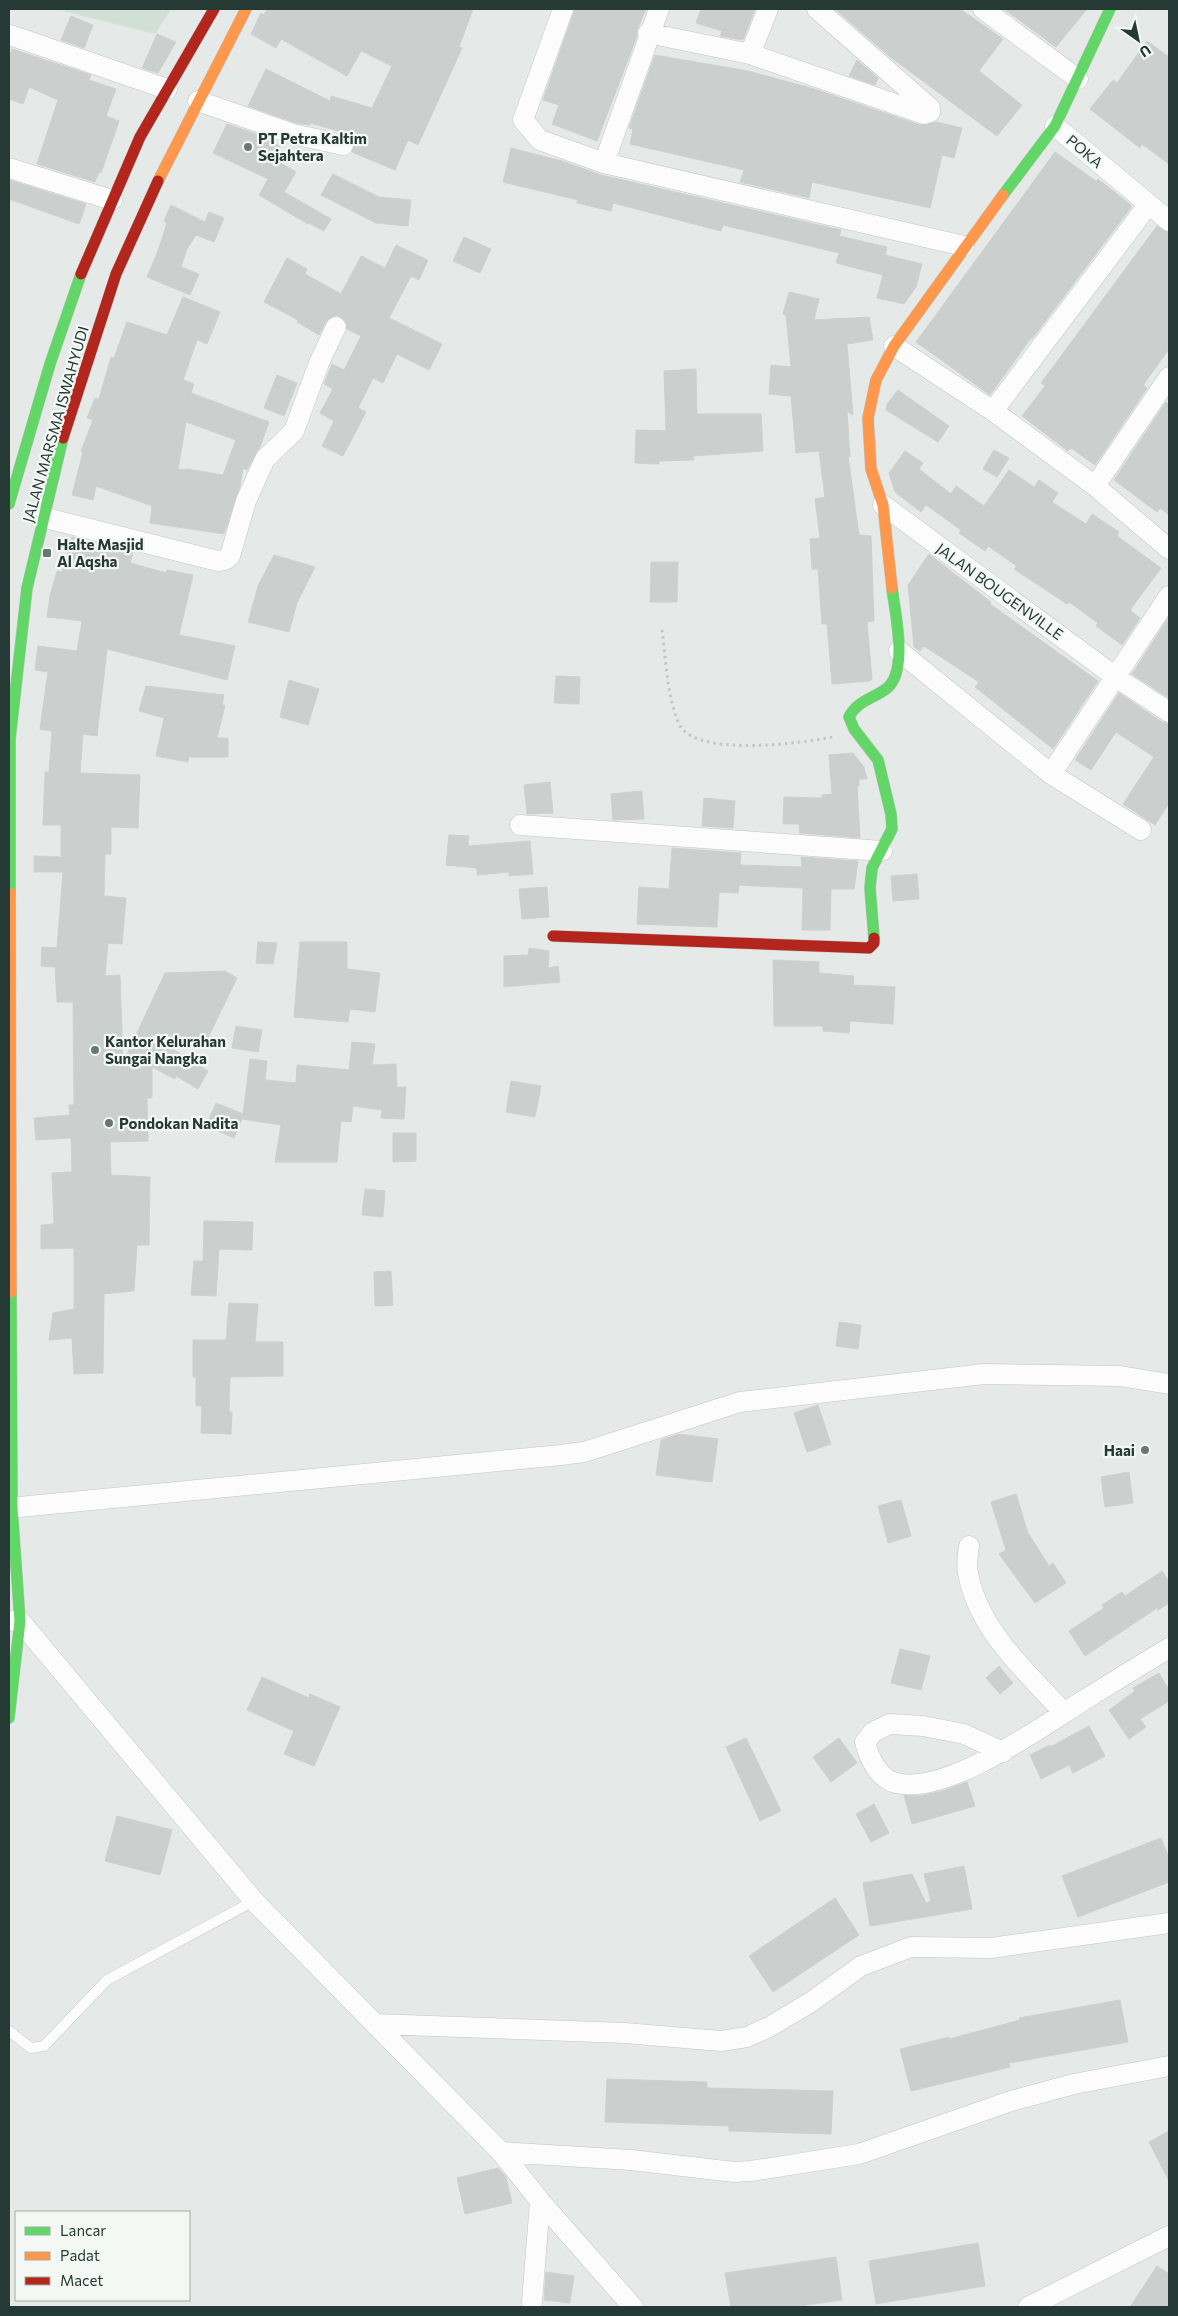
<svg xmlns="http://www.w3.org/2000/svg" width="1178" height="2316" font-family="Commissioner,sans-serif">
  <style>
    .green { fill: #d0e0d5 }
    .building { fill: #cbd0ce; stroke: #cdd2d0; fill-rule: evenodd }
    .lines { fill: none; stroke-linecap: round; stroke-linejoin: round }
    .lane-casing { stroke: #c2c6c4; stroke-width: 11 }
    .street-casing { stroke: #c2c6c4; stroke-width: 21 }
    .fast-casing { stroke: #c1c6c4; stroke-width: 12 }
    .slow-casing { stroke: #c1c6c4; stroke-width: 12 }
    .jam-casing { stroke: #c1c6c4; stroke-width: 12 }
    .path { stroke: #c2c9c5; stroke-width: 3; stroke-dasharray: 2.5 4; stroke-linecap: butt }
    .lane { stroke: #fbfcfb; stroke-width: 10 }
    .street { stroke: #fbfcfb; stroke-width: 20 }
    .fast { stroke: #63d668; stroke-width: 11 }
    .slow { stroke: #ff974d; stroke-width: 11 }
    .jam { stroke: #b3261e; stroke-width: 11 }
    .poi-dot { fill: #687773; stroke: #f3f8f5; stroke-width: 2 }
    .labels { text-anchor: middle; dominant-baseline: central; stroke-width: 4.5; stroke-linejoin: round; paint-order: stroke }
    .poi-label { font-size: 15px; font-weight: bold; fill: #253a35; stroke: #f3f8f5; text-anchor: start }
    .street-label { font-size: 15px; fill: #253a35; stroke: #f3f8f5 }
  </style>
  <rect width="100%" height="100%" fill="#e5e9e7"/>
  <path class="green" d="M 55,9 L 171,9 L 155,34 Z"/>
  <path class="building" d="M 268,9 L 473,9 L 459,47 L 462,48 L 418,145 L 408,140 L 395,170 L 352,152 L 356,136 L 310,123 L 310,125 L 296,123 L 248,106 L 266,69 L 330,101 L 331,96 L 372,108 L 392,66 L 361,51 L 347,76 L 281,39 L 276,48 L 251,34 L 261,13 L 263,15 Z
    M 575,9 L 646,9 L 637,30 L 637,36 L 597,141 L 552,124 L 559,105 L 543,100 Z
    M 701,9 L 755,9 L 743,40 L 720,36 L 722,31 L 696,23 Z
    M 835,9 L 960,9 L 1003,39 L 979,71 L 1022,105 L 997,136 L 889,56 Z
    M 1004,9 L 1087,9 L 1056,47 Z
    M 71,16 L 93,25 L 84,48 L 61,40 Z
    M 157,34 L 176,42 L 158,73 L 142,68 Z
    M 1147,41 L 1169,57 L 1169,164 L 1142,144 L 1140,148 L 1090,109 L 1113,80 L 1117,83 Z
    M 12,49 L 91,75 L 89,80 L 116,89 L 106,116 L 119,121 L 101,173 L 99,172 L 95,182 L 37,164 L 58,100 L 29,87 L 23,104 L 9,99 L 9,58 Z
    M 655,55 L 748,71 L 811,88 L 920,125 L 936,122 L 962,128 L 954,158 L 942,155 L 930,208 L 812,182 L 809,198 L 740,182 L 744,170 L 630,144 L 633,129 L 629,128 Z
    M 857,60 L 878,78 L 875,85 L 849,76 Z
    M 227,124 L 274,140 L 273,143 L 280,146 L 273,158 L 296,172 L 284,192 L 331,219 L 324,231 L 309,223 L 308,224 L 259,195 L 268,179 L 213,153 Z
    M 511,148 L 562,161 L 601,175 L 841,230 L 839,236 L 887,247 L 885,255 L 922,264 L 916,287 L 904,304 L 877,298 L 883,275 L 836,263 L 839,253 L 723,225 L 721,231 L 613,203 L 611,211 L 577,203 L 578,200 L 503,182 Z
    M 1055,152 L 1096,181 L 1098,179 L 1132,206 L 1032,339 L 1031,338 L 990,395 L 916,342 Z
    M 333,174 L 379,197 L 411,200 L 408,226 L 376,223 L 321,195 Z
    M 9,180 L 86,204 L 79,224 L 9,199 Z
    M 171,205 L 205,222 L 209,212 L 224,218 L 214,242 L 196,235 L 187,249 L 181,267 L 199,274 L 190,295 L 147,277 L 158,251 L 167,223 L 164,221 Z
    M 1157,226 L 1169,233 L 1169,349 L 1143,385 L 1147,388 L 1095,465 L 1071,448 L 1068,451 L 1022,416 L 1045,386 L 1041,383 Z
    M 464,237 L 491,249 L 480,273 L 453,261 Z
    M 396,245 L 428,260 L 419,280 L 411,276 L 389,318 L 442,344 L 429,370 L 397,354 L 383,383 L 373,378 L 358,408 L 366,412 L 343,456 L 322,446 L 334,421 L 320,413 L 333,389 L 324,384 L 332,364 L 344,370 L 361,336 L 347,329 L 345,320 L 336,315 L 326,322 L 319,335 L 297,322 L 298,320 L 264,302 L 287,258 L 307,269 L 305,274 L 341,294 L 361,256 L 385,268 Z
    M 789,292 L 819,299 L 814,320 L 869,317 L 873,340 L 847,344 L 853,415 L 847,411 L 850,457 L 848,456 L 859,535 L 871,536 L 874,621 L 867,622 L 872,679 L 870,681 L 832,684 L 827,624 L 822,624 L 818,569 L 812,569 L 810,539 L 820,538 L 815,499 L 825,497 L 819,451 L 796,453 L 791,396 L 769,394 L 771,365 L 791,367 L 786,315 L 783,314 Z
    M 183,297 L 220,312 L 207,344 L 197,340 L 183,380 L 194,384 L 191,393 L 269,422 L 260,447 L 247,470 L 243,468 L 240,486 L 224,534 L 150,523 L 152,506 L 96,486 L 93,500 L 72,495 L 83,452 L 81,451 L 93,420 L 87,418 L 95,398 L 99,399 L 111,357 L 114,358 L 127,322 L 167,335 ZM 186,422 L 236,440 L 223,475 L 187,469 L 178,470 Z
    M 696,369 L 697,414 L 761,414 L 763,451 L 693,456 L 694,460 L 659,461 L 659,464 L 635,463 L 636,430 L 666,431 L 664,371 Z
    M 277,375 L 297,383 L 284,416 L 264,408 Z
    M 898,390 L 949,426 L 938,442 L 886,410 L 887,404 Z
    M 1166,402 L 1169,405 L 1169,515 L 1160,508 L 1157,512 L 1114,480 Z
    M 994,450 L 1009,458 L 997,477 L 983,469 Z
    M 905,451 L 923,463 L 919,469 L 951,494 L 956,486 L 984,506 L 1009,470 L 1034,487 L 1039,480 L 1058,493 L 1052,502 L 1086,524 L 1092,514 L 1119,532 L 1117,536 L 1161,568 L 1130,610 L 1140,618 L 1122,645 L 1096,626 L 1098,623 L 1069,602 L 1067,604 L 1014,569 L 1017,566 L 988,546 L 985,551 L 959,533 L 961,530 L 926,505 L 921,512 L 895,492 L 889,473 Z
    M 72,537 L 133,552 L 130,563 L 166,573 L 167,570 L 193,575 L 179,635 L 235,646 L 227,680 L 107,649 L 97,736 L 83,734 L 80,773 L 140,775 L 138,828 L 111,827 L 111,854 L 105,854 L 104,896 L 126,898 L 122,944 L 108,943 L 105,976 L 120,975 L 123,1063 L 165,973 L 225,971 L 237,978 L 205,1044 L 148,1034 L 208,1071 L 198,1089 L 176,1076 L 175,1079 L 152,1067 L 152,1098 L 147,1098 L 148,1141 L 110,1142 L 111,1175 L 150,1177 L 149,1245 L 137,1245 L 134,1291 L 104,1294 L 103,1373 L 74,1374 L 72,1338 L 49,1340 L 53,1313 L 74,1309 L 74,1248 L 41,1249 L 41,1225 L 54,1224 L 52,1173 L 72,1172 L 71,1138 L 36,1140 L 34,1118 L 70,1115 L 69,1105 L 74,1105 L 73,1002 L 57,1002 L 55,967 L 41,966 L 42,947 L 57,948 L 63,872 L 34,872 L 34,856 L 61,857 L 61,825 L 43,825 L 45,772 L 49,772 L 52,731 L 40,729 L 48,672 L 35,670 L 38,646 L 77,651 L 82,621 L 47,617 L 50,596 L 57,571 L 62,572 Z
    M 929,554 L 991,602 L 990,604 L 1098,681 L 1053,749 L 975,687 L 979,682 L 924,646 L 920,651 L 914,647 L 908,585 Z
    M 274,555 L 315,567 L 297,603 L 289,632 L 248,622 L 258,586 Z
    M 651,562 L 678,562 L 677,602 L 650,602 Z
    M 1169,617 L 1169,698 L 1132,674 Z
    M 556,676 L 580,677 L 579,704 L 554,703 Z
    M 289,680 L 319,689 L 308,725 L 280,717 Z
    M 146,686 L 224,695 L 222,705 L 225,705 L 217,738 L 228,738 L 228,757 L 189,757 L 188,762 L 156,756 L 164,718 L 139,711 Z
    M 1119,693 L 1162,722 L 1169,724 L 1169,803 L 1155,825 L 1123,804 L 1154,757 L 1116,732 L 1091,770 L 1075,760 Z
    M 853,753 L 864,767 L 867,779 L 859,779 L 859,786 L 857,786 L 860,838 L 800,833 L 799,824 L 783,824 L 784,797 L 822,798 L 822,795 L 832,794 L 829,755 Z
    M 550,782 L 553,813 L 527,814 L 524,785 Z
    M 642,791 L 644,819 L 613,820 L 611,794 Z
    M 704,798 L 735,801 L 733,828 L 702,826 Z
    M 449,835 L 469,836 L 468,846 L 530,841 L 533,874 L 509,876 L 509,872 L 477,875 L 477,868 L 446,865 Z
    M 672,848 L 741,853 L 740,865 L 802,867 L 801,857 L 858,861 L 854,889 L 831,889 L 830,930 L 802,930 L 803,888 L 756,886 L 739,885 L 738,893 L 719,892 L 717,927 L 637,924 L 639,887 L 669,889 Z
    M 917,874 L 919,899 L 893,901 L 891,876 Z
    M 547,887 L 549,917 L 522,919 L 519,889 Z
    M 258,942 L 277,943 L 273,964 L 256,963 Z
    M 300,942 L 347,942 L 347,969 L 380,973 L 375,1012 L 350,1009 L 348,1022 L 294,1017 Z
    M 529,948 L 549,951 L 548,968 L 558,966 L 560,982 L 504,987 L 504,956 L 528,955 Z
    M 773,960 L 819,962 L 819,973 L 854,976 L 853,985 L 895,987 L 893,1024 L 850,1021 L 849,1033 L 823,1031 L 823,1026 L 774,1026 Z
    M 236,1026 L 262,1030 L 258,1052 L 232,1048 Z
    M 352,1042 L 375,1044 L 372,1065 L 396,1064 L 397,1087 L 406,1087 L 404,1119 L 381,1118 L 382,1110 L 353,1106 L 351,1122 L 341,1121 L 337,1162 L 275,1162 L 281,1125 L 242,1119 L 234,1138 L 206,1126 L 216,1103 L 243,1114 L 250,1059 L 267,1061 L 265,1080 L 296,1083 L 297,1065 L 349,1070 Z
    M 511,1081 L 541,1086 L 535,1117 L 506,1112 Z
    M 393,1133 L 416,1133 L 416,1161 L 393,1162 Z
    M 365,1189 L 385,1191 L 383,1217 L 362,1215 Z
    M 204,1221 L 253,1222 L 252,1250 L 219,1249 L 216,1296 L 191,1295 L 194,1261 L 203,1261 Z
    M 391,1271 L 393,1305 L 375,1306 L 374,1272 Z
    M 229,1303 L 258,1304 L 255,1342 L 283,1342 L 283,1376 L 230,1377 L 229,1412 L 232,1412 L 231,1434 L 201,1433 L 202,1406 L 196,1406 L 196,1377 L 193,1377 L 193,1340 L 226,1340 Z
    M 839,1322 L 861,1325 L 858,1349 L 836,1346 Z
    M 818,1405 L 831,1444 L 807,1452 L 794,1413 Z
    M 679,1434 L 718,1439 L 712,1482 L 656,1475 L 661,1440 Z
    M 1129,1472 L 1133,1503 L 1105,1507 L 1101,1477 Z
    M 1016,1494 L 1028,1533 L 1049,1566 L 1053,1563 L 1066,1583 L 1035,1603 L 999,1554 L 1006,1550 L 991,1502 Z
    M 901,1500 L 911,1536 L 888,1543 L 878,1506 Z
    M 1162,1571 L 1169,1582 L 1169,1603 L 1158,1610 L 1157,1608 L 1085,1656 L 1069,1631 L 1104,1608 L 1102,1605 L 1122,1592 L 1125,1596 Z
    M 900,1649 L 930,1656 L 921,1690 L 891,1683 Z
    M 999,1666 L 1013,1683 L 1000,1694 L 986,1678 Z
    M 1159,1673 L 1169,1690 L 1169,1701 L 1140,1719 L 1146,1727 L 1129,1739 L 1109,1710 L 1135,1691 L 1133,1688 Z
    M 262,1677 L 309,1698 L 310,1694 L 340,1707 L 314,1766 L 284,1754 L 294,1731 L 247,1710 Z
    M 1089,1726 L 1105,1756 L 1073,1773 L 1069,1765 L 1041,1779 L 1030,1755 L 1050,1745 L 1050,1747 Z
    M 746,1738 L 781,1811 L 760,1821 L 726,1747 Z
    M 839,1738 L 857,1763 L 831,1782 L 813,1757 Z
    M 967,1782 L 975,1806 L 912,1824 L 904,1795 L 919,1796 L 942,1791 Z
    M 874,1804 L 889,1833 L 871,1842 L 856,1814 Z
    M 117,1816 L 172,1830 L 160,1875 L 105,1861 Z
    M 1161,1838 L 1169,1858 L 1169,1882 L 1078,1917 L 1062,1876 Z
    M 964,1866 L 972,1909 L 870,1926 L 863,1883 L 912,1874 L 926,1903 L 931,1901 L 924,1874 Z
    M 835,1898 L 859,1935 L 773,1992 L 749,1956 Z
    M 1120,2000 L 1128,2042 L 1009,2063 L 1010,2067 L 911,2091 L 900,2049 L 949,2037 L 949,2039 L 1020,2020 L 1019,2018 Z
    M 607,2079 L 707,2082 L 707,2088 L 833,2091 L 831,2134 L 729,2131 L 729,2126 L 605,2122 Z
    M 1169,2131 L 1169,2181 L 1149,2142 Z
    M 498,2168 L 506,2177 L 512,2203 L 465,2214 L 457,2178 Z
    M 978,2243 L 985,2286 L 876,2304 L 869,2261 Z
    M 836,2257 L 842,2300 L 792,2307 L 731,2307 L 725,2273 Z
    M 1157,2266 L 1169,2274 L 1169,2307 L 1130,2307 Z
    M 546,2272 L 574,2276 L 570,2303 L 544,2300 Z"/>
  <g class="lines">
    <g class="lane-casing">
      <path id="lane" d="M 9,2031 L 31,2048 L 44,2046 L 107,1980 L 254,1901"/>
    </g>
    <g class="street-casing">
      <path id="street" d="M 563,9 L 523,120 L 540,140 L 604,163 L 964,246
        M 983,9 L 1078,79
        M 648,33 L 750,54 L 768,9
        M 10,35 L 167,89
        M 750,54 L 924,114 L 930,112 L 930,108 L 817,9
        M 198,101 L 293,134 L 343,145
        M 1055,126 L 1169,221
        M 604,163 L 659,9
        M 9,168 L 112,200
        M 894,346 L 993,411 L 1095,486 L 1169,549
        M 993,411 L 1148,205
        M 1095,486 L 1169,377
        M 883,505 L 1117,678 L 1169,712
        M 42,517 L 218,561 L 225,560 L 230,556 L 246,501 L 265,459 L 294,431 L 319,363 L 336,327
        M 899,651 L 1051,774 L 1169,596
        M 1051,774 L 1141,830
        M 520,825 L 882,851
        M 9,1508 L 561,1455 L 584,1452 L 740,1402 L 984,1374 L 1120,1376 L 1169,1384
        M 969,1546 C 968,1555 966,1565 968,1573 C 978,1630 1027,1672 1064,1713
        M 13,1621 L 20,1621 L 254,1901 L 501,2152 L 540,2201 L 633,2307
        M 1003,1752 L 964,1734 L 923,1726 L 890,1724 L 873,1732 L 865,1742 C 869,1757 878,1779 896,1783 C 946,1795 1037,1730 1078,1704 C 1108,1685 1139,1666 1169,1648
        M 375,2024 L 625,2033 L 721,2041 L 747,2037 L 769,2027 L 811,2002 L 861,1966 L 911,1947 L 991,1948 L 1169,1923
        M 501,2152 L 631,2160 L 734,2172 L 751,2171 L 859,2154 L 1011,2101 L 1074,2084 L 1169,2066
        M 532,2302 L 540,2201
        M 1028,2307 L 1169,2236"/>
    </g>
    <g class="fast-casing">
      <path id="fast" d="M 1003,195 L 1055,126 L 1110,9
        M 9,504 L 50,364 L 81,274
        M 10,893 L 10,739 L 27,588 L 63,438
        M 874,938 L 870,888 L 872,868 L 892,829 L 891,814 L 878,760 L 854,729 L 849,717 C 857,701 872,699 886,689 C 909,672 895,613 892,588
        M 9,1718 L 20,1621 L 12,1508 L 11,1292"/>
    </g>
    <g class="slow-casing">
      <path id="slow" d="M 158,181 L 246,9
        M 892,588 L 883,505 L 871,469 L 868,418 L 876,380 L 894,346 L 1003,195
        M 10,893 L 11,1292"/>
    </g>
    <g class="jam-casing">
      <path id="jam" d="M 81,274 L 140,137 L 214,9
        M 63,438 L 116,274 L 158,181
        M 553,936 L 869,948 L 874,943 L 874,938"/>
    </g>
    <path class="path" d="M 662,630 C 666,660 667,697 679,724 C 695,758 802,743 833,737"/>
    <use href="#lane" class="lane"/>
    <use href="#street" class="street"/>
    <use href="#fast" class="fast"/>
    <use href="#slow" class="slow"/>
    <use href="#jam" class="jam"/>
  </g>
  <g class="poi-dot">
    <circle cx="248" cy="147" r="5"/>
    <rect x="42" y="548" width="10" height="10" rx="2.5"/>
    <circle cx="95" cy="1050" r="5"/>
    <circle cx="109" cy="1123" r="5"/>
    <circle cx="1145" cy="1450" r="5"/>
  </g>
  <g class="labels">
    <g class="poi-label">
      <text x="258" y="138">PT Petra Kaltim<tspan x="258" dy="17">Sejahtera</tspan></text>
      <text x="57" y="544">Halte Masjid<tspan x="57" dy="17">Al Aqsha</tspan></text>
      <text x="105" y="1041">Kantor Kelurahan<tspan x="105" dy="17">Sungai Nangka</tspan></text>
      <text x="119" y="1123">Pondokan Nadita</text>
      <text x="1135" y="1450" text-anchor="end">Haai</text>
    </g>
    <g class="street-label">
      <text transform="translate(1085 151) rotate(40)">POKA</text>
      <text transform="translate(55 424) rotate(-74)">JALAN MARSMA ISWAHYUDI</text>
      <text transform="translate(1000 591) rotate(36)">JALAN BOUGENVILLE</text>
    </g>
  </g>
  <rect width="1178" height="2316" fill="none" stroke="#253a35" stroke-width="20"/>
  <rect x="15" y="2211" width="175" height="90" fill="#f3f8f5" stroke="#a1aca8"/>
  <rect x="25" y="2227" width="25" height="8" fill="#63d668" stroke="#a1aca8"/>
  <text x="60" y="2236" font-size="15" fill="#253a35">Lancar</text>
  <rect x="25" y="2252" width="25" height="8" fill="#ff974d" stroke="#a1aca8"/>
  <text x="60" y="2261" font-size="15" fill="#253a35">Padat</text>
  <rect x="25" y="2277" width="25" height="8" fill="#b3261e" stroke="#a1aca8"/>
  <text x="60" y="2286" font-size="15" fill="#253a35">Macet</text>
  <g transform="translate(1138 40) rotate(147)" stroke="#f3f8f5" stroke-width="4" paint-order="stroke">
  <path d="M0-4L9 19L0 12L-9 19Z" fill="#253a35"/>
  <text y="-8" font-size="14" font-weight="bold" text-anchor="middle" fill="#253a35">U</text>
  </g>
</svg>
